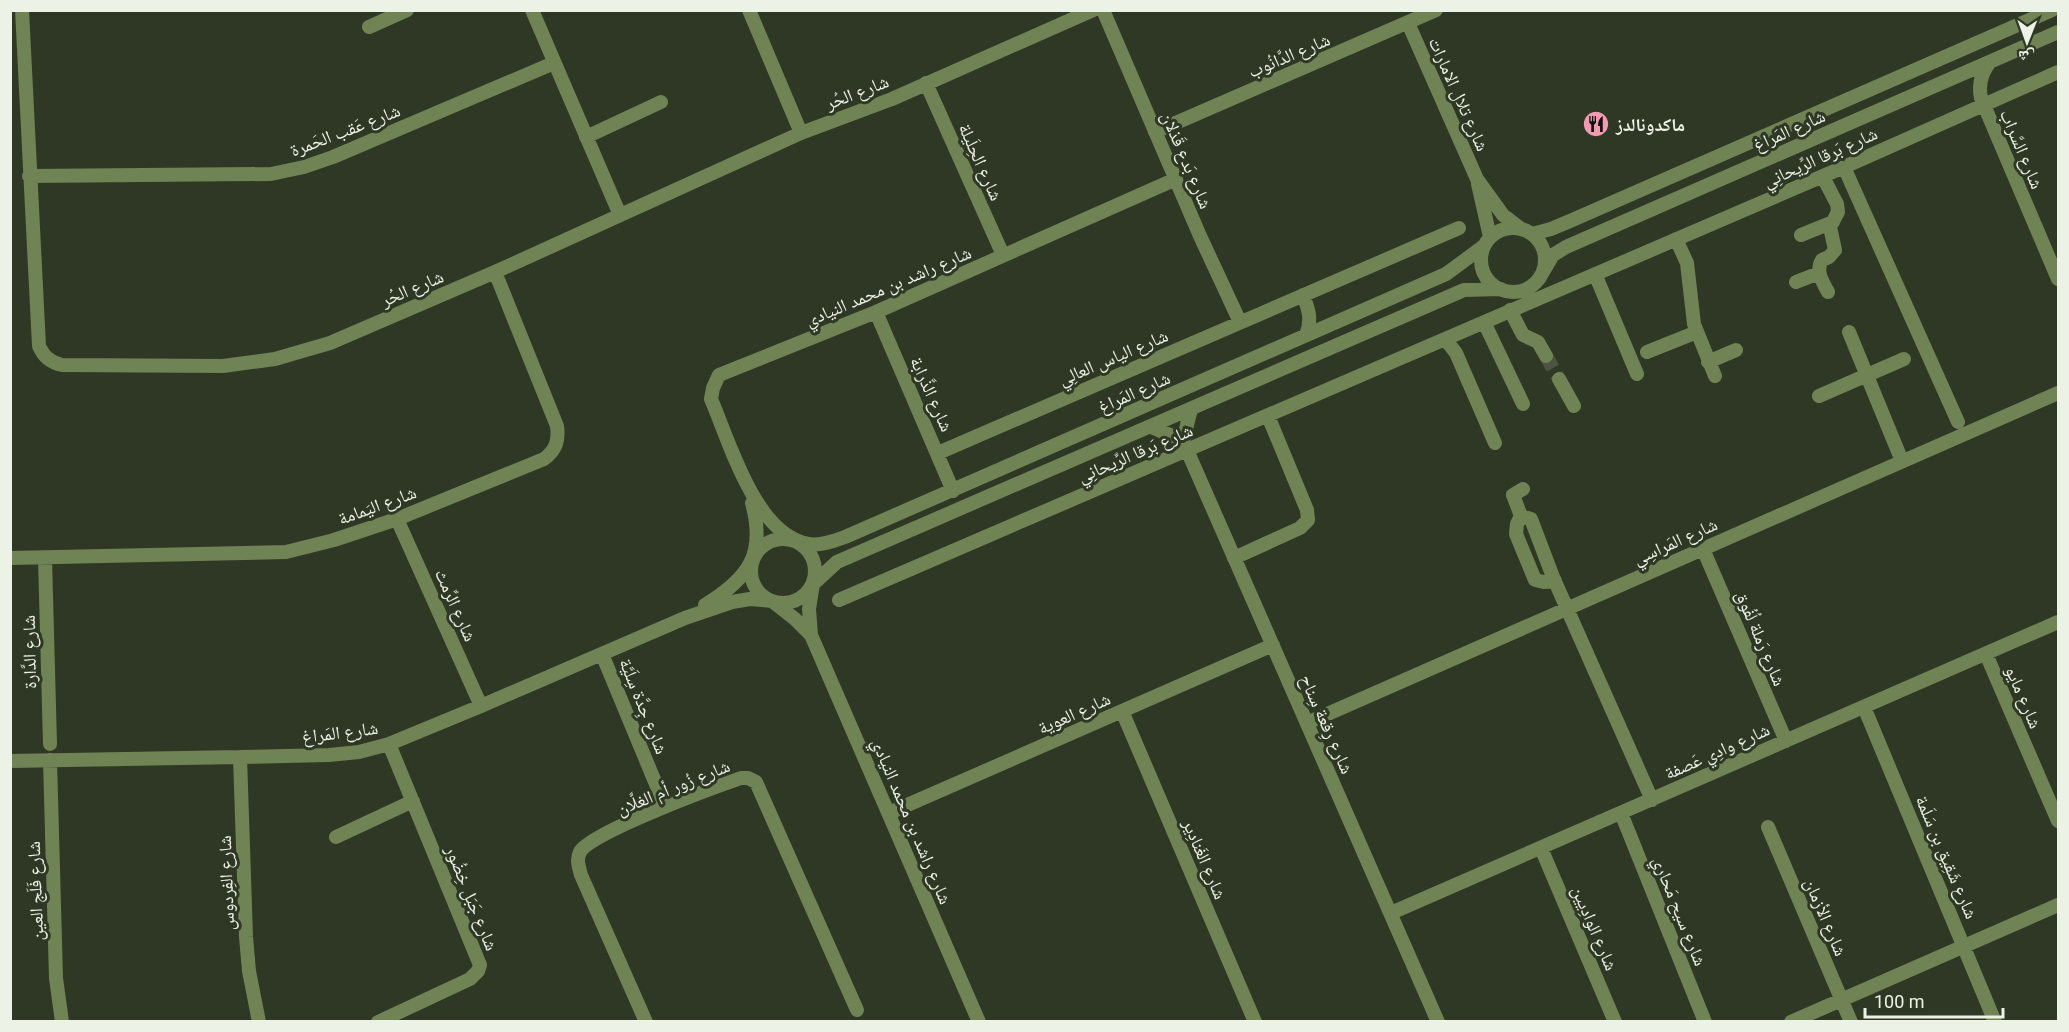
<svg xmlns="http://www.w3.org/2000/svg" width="2069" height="1032" font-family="Roboto,'Noto Naskh Arabic',sans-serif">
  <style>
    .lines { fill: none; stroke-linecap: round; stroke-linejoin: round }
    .minor-tunnel { stroke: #4c5441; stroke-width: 14; stroke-dasharray: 14 7; stroke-linecap: butt }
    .minor { stroke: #708355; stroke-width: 14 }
    .labels { text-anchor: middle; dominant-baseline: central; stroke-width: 6; stroke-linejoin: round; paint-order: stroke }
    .street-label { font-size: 18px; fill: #edf2e6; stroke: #2f3824 }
    .poi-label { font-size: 18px; font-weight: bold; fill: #edf2e6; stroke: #2f3824; text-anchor: start }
  </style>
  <rect width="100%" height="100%" fill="#2f3824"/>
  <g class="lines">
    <path class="minor-tunnel" d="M 1546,356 L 1559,379"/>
    <path class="minor" d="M 22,10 L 39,346 C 44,357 50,362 62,365 L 223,366 L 275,359 L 330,343 L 495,272 L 801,133 L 892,99 L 1093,10
      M 532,10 L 620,215
      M 749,10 L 801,133
      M 1103,10 L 1200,236 L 1240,322
      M 1408,23 L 1477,179 L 1503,215 L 1520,228
      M 369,27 L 407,10
      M 1990,62 C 1981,73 1978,84 1981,98 L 2058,279
      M 926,83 L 1003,255
      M 1155,132 L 1436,10
      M 586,137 L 661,102
      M 1844,167 L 1958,422
      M 29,176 L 271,174 L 304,167 L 333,157 L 554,63
      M 1823,177 L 1837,204 L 1838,212 L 1830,227 L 1835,250 L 1829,257 L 1822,260 C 1815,272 1823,282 1828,292
      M 1176,179 L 876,312 L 719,375 L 713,388 L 711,399 C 730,443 756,536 809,544 C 820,546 834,541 845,537 L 1446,274 L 1484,246
      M 1478,184 L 1490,237
      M1481 260a32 32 0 1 1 64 0a32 32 0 1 1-64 0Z
      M 1532,234 L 1551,229 L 1570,221 L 2052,10
      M 1801,235 L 1833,222
      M 1676,239 L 1687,263 L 1694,324 L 1715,376
      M 1543,272 L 1553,255 L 1566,247 L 2058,32
      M 1595,274 L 1637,374
      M 1796,282 L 1819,273
      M 1303,295 C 1309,310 1312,320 1306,335
      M 1510,310 L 1523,335 L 1538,342 L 1546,356
      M 876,312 L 953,491
      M 1484,322 L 1523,404
      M 1849,332 L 1902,461
      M 1445,339 L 1456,353 L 1495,443
      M 1647,352 L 1697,332
      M 1708,362 L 1736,350
      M 1559,379 L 1574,406
      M 1819,396 L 1904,359
      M 1191,409 L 1183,441 L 1438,1022
      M 1152,427 L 1183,441
      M 938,453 L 1459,228
      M 1523,489 L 1513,495 L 1521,516 L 1531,519 L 1553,577 L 1652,800
      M 1521,516 L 1517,524 L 1516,534 L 1535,580 L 1544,582 L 1555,581
      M 397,519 L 481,706
      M751 571a32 32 0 1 1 64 0a32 32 0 1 1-64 0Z
      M 1703,549 L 1786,741
      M 10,558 L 286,552 L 334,540 L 397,519 L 544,459 C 556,450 559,441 557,426 L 495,272
      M 45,558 L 50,744
      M 1234,558 L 1300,528 L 1308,520 L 1307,510 L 1268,416
      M 839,600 L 1844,167 L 2058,72
      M 705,605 C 749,578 766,554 752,503
      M 811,635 L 809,609 L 813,584 L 837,562 L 1464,290 L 1501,289
      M 602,654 L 665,806
      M 1986,654 L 2058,821
      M 1864,707 L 1995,1022
      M 1122,711 L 1255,1022
      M 1307,723 L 2058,393
      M 240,757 L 246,937 L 249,971 L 259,1022
      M 50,760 L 56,978 L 62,1022
      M 10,761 L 240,757 L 329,755 L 359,752 L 389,744 L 481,706 L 685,618 L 732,602 L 750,599 L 772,601 L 795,619 L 811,635 L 979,1022
      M 889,813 L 1273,645
      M 1621,813 L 1705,1022
      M 1768,827 L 1851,1022
      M 336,837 L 413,801
      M 1541,848 L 1615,1022
      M 1391,913 L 2058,622
      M 378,1022 L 470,979 L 478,971 L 480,965 L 389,744
      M 646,1022 L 581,875 C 579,867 576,860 580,852 C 589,833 715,787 741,778 L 748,778 L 756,782 L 857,1010
      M 1791,1022 L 2058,905"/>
  </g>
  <defs>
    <g id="restaurant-disc" transform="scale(1.35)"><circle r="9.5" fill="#f19ab1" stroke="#2f3824"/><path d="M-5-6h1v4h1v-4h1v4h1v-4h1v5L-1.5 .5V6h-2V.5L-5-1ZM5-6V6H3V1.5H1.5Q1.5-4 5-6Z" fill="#111"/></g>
  </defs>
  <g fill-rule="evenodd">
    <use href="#restaurant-disc" x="1596" y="124"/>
  </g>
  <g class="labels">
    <g class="street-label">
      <text transform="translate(1289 55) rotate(-23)">شارع الدَّانُوب</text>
      <text transform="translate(857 92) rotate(-21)">شارع الحُر</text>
      <text transform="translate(1459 94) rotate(66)">شارع تلال الامارات</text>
      <text transform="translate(345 130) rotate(-21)">شارع عَقب الحَمرة</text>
      <text transform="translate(1789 130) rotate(-24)">شارع المَراغ</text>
      <text transform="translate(2022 149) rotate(67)">شارع السَّراب</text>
      <text transform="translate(1820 157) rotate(-24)">شارع بَرقا الرِّيحانِي</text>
      <text transform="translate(1187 160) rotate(67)">شارع بَدع قَذلان</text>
      <text transform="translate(981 162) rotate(66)">شارع الحِلَيلة</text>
      <text transform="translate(888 286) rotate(-23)">شارع راشد بن محمد النيادي</text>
      <text transform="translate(412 288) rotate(-23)">شارع الحُر</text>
      <text transform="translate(1113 357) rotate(-23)">شارع الياس العالِي</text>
      <text transform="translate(1134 392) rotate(-24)">شارع المَراغ</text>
      <text transform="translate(932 394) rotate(66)">شارع الذَّرابة</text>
      <text transform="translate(1135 453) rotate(-23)">شارع بَرقا الرِّيحانِي</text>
      <text transform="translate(377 505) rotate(-20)">شارع اليَمامة</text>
      <text transform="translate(1675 541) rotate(-24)">شارع المَراسِي</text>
      <text transform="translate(456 605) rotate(66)">شارع الرِّمث</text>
      <text transform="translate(1761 638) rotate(67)">شارع رَملة لُفُوق</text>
      <text transform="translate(29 652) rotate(-91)">شارع الدَّارة</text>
      <text transform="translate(2024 697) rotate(67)">شارع مايو</text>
      <text transform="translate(644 706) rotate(68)">شارع جِدَّة سِلَيَّة</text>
      <text transform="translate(1074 713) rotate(-24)">شارع العوية</text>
      <text transform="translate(1327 724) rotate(66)">شارع رِقعة سِناح</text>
      <text transform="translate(340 732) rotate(-7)">شارع المَراغ</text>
      <text transform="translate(1717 751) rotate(-24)">شارع وادِي عَصفة</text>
      <text transform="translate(673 787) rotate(-22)">شارع زُور أم الغلَّان</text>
      <text transform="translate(912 821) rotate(67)">شارع راشد بن محمد النيادي</text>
      <text transform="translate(1947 857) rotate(67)">شارع شَقِيق بن سَلَمة</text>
      <text transform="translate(1205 859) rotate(67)">شارع الغَنادِير</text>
      <text transform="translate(226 883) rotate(-92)">شارع الفِردوس</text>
      <text transform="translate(35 891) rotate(-92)">شارع فَلَج العين</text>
      <text transform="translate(472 898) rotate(68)">شارع جَبَل خِضُور</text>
      <text transform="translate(1680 911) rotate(68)">شارع سيح مَحاري</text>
      <text transform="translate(1826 917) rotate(67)">شارع الأزمان</text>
      <text transform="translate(1595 928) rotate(67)">شارع الوادِيين</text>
    </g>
    <g class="poi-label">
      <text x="1616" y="124">ماكدونالدز</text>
    </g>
  </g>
  <rect width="2069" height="1032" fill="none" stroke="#edf2e6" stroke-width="24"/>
  <g transform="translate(2027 42) rotate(181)" stroke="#2f3824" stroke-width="4.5" paint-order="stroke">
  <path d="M0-4.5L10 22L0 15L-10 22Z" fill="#edf2e6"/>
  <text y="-9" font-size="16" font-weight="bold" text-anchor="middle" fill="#edf2e6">ش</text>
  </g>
  <path d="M1865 1008v9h138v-9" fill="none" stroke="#edf2e6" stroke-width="3"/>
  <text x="1874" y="1008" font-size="18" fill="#edf2e6" stroke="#2f3824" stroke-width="4.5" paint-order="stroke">100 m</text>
</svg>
